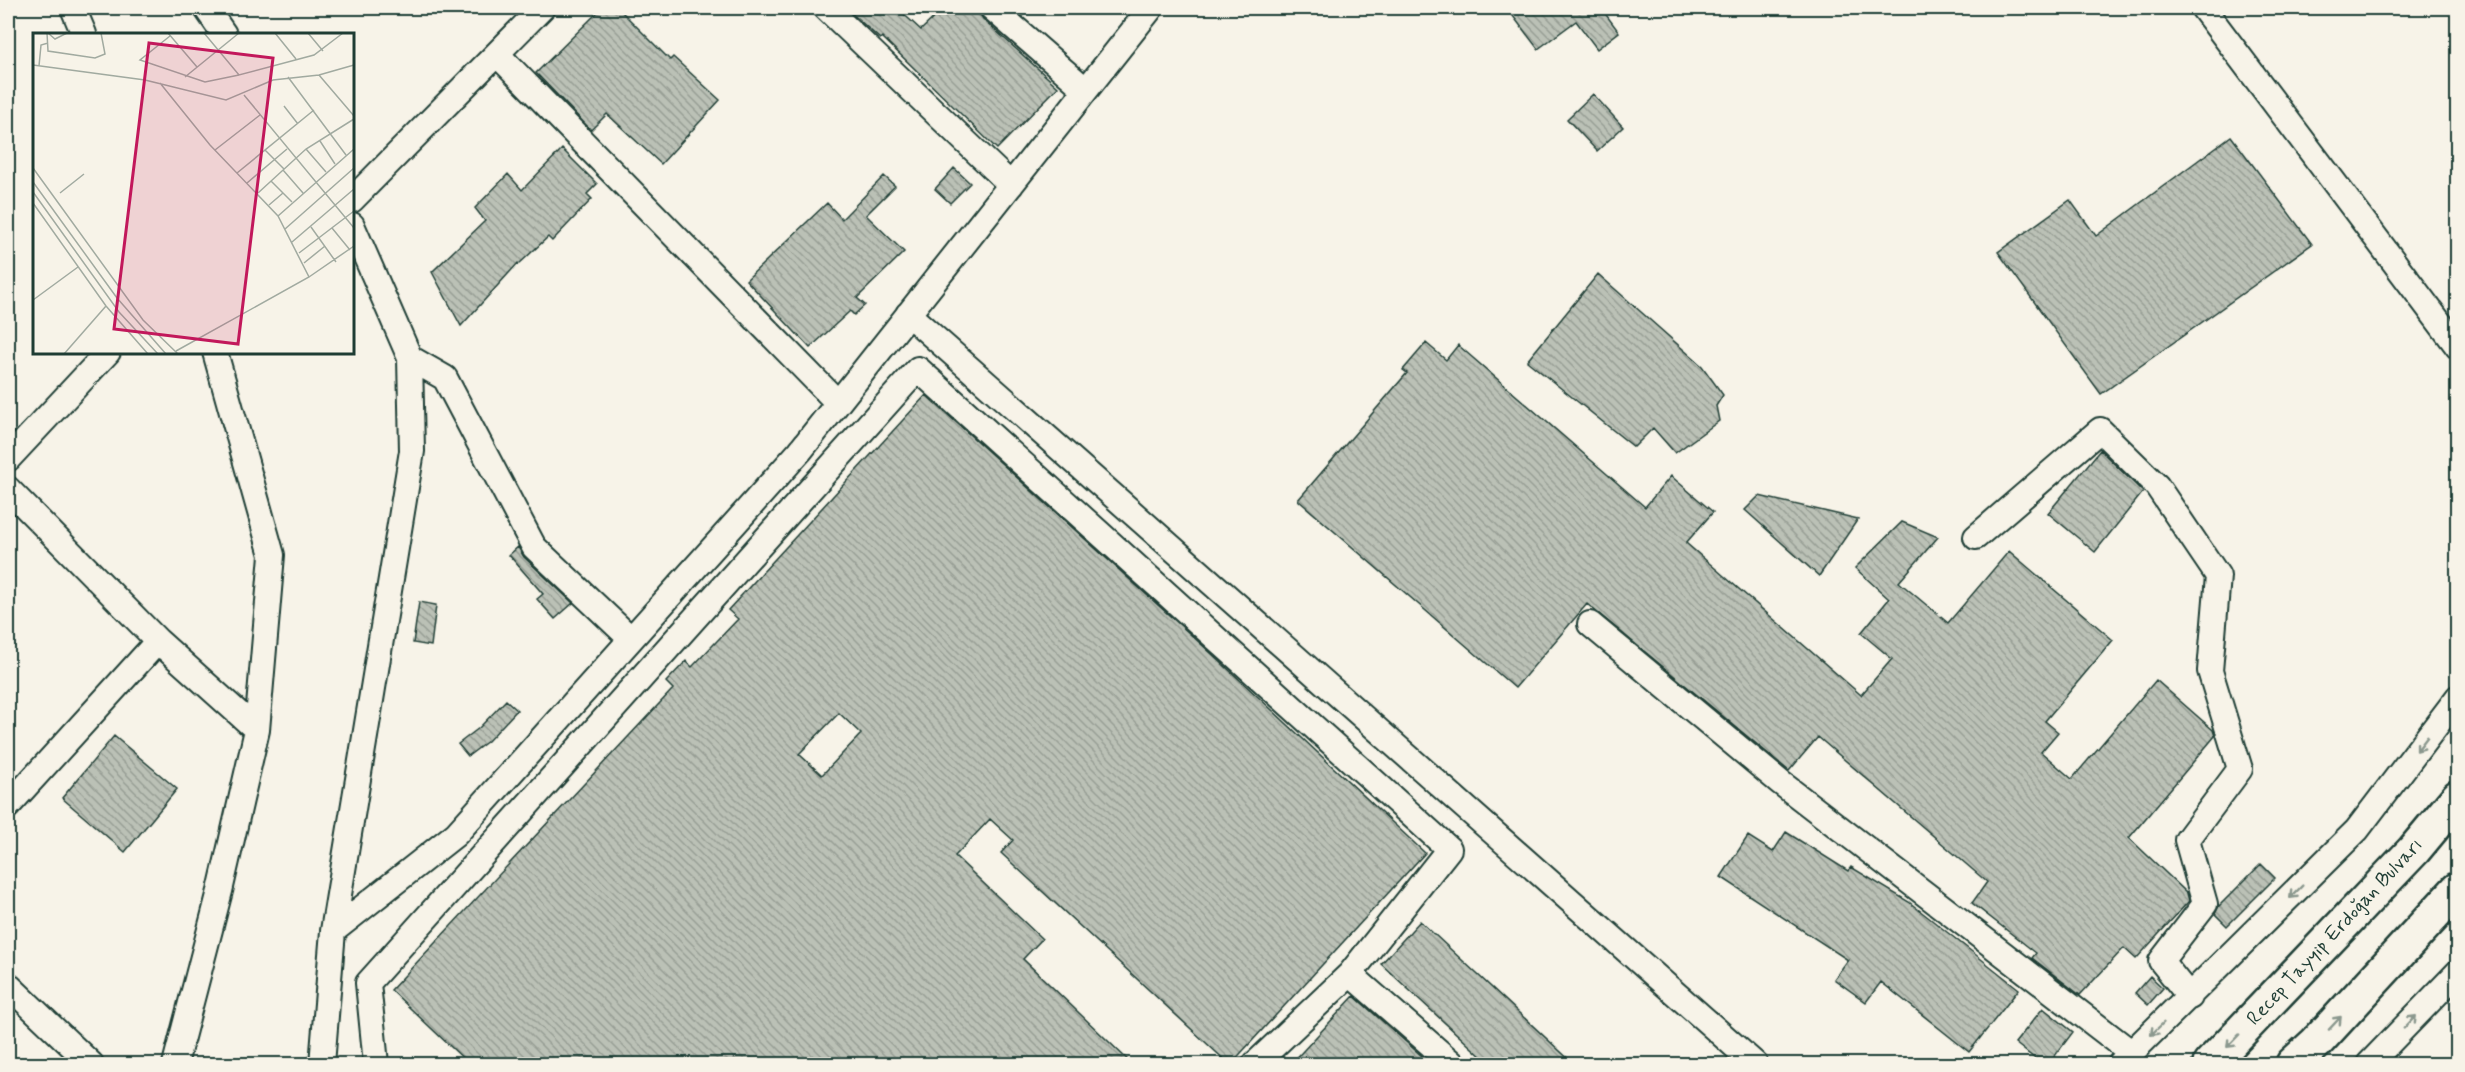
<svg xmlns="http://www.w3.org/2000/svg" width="2465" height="1072" font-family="Mynerve,sans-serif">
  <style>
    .building { fill: url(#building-back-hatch); stroke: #1f3d34; stroke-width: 1.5; fill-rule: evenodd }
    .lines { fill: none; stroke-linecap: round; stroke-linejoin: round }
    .minor-casing { stroke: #1f3d34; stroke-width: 28 }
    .highway-casing { stroke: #1f3d34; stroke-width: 38 }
    .minor { stroke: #f7f3e8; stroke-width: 24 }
    .highway { stroke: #f7f3e8; stroke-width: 33 }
    .oneway { stroke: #8b988e }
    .labels { text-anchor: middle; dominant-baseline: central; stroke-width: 6; stroke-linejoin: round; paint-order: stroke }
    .street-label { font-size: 20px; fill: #1f3d34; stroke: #f7f3e8 }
    .inset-road { fill: none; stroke: #a1aaa0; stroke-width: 1.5 }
    .view { fill: #c2185b; fill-opacity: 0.15; stroke: #c2185b; stroke-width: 3 }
    .inset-edge { fill: none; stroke: #1f3d34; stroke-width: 3 }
  </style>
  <defs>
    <pattern id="building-back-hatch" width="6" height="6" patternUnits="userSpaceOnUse" patternTransform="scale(1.5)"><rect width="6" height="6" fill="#bbc1b6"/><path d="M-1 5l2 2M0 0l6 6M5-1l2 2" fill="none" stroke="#979e95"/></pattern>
  </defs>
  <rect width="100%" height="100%" fill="#f7f3e8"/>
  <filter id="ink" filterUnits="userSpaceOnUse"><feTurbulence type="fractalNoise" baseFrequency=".0167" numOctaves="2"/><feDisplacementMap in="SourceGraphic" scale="12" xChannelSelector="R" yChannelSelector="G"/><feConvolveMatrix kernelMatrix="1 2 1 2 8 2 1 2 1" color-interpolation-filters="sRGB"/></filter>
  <g filter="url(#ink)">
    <path class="building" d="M 602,8 L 618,8 L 670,60 L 673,57 L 720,100 L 661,164 L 607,114 L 591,130 L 536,73 Z
      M 846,8 L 897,8 L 921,30 L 944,8 L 976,8 L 983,19 L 1058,87 L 997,149 L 882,37 L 880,39 Z
      M 1507,8 L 1601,8 L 1619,32 L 1597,49 L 1576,21 L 1538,49 Z
      M 1593,94 L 1623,127 L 1597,151 L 1567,119 Z
      M 2231,136 L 2312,244 L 2101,394 L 1998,252 L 2070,200 L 2096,236 Z
      M 562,149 L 597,184 L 587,194 L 592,199 L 552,241 L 548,237 L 519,264 L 518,263 L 461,326 L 432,272 L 485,221 L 475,208 L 508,174 L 522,190 Z
      M 954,168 L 970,183 L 950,203 L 935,189 Z
      M 884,176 L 895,186 L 866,215 L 904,252 L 857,298 L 865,305 L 854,315 L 850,311 L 810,348 L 746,280 L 827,203 L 842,219 Z
      M 1598,274 L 1702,366 L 1723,395 L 1716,406 L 1719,421 L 1675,453 L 1653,428 L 1634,447 L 1527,361 Z
      M 1426,343 L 1446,360 L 1458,345 L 1645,507 L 1671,476 L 1713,512 L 1686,543 L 1861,695 L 1892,659 L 1861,633 L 1889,599 L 1855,568 L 1902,522 L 1938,537 L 1899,582 L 1948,623 L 2009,551 L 2113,640 L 2045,721 L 2058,732 L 2041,752 L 2072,779 L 2156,680 L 2213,730 L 2215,736 L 2129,838 L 2187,893 L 2189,901 L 2136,959 L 2124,948 L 2080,995 L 2032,958 L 2036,953 L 1972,903 L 1987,882 L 1818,737 L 1789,771 L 1587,604 L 1515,688 L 1298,500 L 1407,373 L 1403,370 Z
      M 926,395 L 1211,653 L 1425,853 L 1230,1065 L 1001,853 L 1013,840 L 990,819 L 955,856 L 1042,939 L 1023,959 L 1133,1065 L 470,1065 L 391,990 L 673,689 L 666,682 L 686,661 L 692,667 L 738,619 L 728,610 ZM 839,713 L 861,734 L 822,775 L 799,754 Z
      M 2100,450 L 2143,492 L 2095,552 L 2048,513 Z
      M 1759,496 L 1858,519 L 1819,576 L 1745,510 Z
      M 518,547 L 524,557 L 573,603 L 555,619 L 537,599 L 543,594 L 509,555 Z
      M 419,602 L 436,605 L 431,646 L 413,643 Z
      M 506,700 L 517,710 L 488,741 L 468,756 L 458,744 L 479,728 Z
      M 114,736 L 177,789 L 125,852 L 62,798 Z
      M 1786,832 L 1848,871 L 1851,867 L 1909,902 L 2019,989 L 1969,1052 L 1881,982 L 1866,1002 L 1834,979 L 1848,960 L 1721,877 L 1748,836 L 1773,852 Z
      M 2261,864 L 2275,878 L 2227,926 L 2215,914 L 2219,906 Z
      M 1420,921 L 1575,1065 L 1494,1065 L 1486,1057 L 1484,1059 L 1381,964 Z
      M 2150,976 L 2163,988 L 2148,1005 L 2135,993 Z
      M 1354,996 L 1432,1065 L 1290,1065 Z
      M 2043,1008 L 2073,1032 L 2048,1065 L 2043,1065 L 2015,1043 Z"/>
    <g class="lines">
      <g class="minor-casing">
        <path id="minor" d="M 73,8 L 84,34
          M 206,8 L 224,34
          M 826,8 L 1011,185
          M 992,8 L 1086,90
          M 2203,8 L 2458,347
          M 497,54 L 838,403
          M 352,200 L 542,8
          M 908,314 L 1755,1064
          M 410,358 L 445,378 L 534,547 L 631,639
          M 8,459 L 108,352
          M 8,489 L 158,641 L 257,730
          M 1976,537 L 2100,430 L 2157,486 L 2218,576 L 2210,671 L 2240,769 L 2187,840 L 2205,904 L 2161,961 L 2190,997
          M 1590,624 L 1781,783 L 2132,1053
          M 8,806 L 158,641
          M 333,931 L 456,834 L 800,451 L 1151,8
          M 1350,974 L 1453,1064
          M 8,985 L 91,1064
          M 2121,1063 L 2357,830 L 2458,697
          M 175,1064 L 220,891 L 257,730 L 272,555 L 215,352
          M 322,1064 L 333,931 L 412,451 L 410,358 L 352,225
          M 376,1064 L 368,983 L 918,369 L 1449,849 L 1350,974 L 1255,1064
          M 2369,1064 L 2458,972"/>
      </g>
      <g class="highway-casing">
        <path id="highway" d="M 2210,1064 L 2414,850 L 2458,797
          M 2293,1064 L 2316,1043 L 2458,889"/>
      </g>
      <use href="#minor" class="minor"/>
      <use href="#highway" class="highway"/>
    </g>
    <defs><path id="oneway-shaft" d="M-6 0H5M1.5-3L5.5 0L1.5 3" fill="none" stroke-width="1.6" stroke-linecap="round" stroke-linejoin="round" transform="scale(1.5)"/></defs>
    <g class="oneway">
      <use href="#oneway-shaft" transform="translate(2422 744) rotate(127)"/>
      <use href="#oneway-shaft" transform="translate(2296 892) rotate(135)"/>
      <use href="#oneway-shaft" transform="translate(2410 1022) rotate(-46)"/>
      <use href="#oneway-shaft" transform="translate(2335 1023) rotate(-47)"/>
      <use href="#oneway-shaft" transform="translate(2157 1029) rotate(136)"/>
      <use href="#oneway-shaft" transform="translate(2233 1041) rotate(134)"/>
    </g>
  </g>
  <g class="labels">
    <g class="street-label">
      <text transform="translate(2335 932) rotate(-47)">Recep Tayyip Erdoğan Bulvarı</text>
    </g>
  </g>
  <g transform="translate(33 33)">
    <rect width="321" height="321" fill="#f7f3e8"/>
    <path class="inset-road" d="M 14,0 L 15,18 L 62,25 L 72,21 L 68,0M 15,0 L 22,6 L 34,0M 135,0 L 164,34M 171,0 L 206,42 L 281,22 L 310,0M 242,0 L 263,26M 275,0 L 290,18M 137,3 L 107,27 L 172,49 L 206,42M 0,32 L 112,47 L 193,67 L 240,47 L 286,42 L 321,32M 6,33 L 8,12 L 15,10M 286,42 L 321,83M 152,44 L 206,0M 255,44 L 313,122M 127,50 L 177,112 L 245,183 L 276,244 L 143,318M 211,62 L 321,195M 251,73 L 265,91M 287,108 L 302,131M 273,116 L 293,139M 182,117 L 227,82M 232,117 L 251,136M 0,135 L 110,287 L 145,321M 250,137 L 270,160M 204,140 L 281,77M 238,148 L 259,169M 0,149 L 84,265 L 133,321M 214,150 L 254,116M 0,159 L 86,279 L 125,321M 27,160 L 51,141M 225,160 L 273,116 L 321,86M 0,170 L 73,273 L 115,321M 236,172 L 250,160M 245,183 L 321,116M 278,194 L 303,229M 299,195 L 317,217M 252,196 L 321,135M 259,209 L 321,156M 266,220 L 321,178M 271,230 L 292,213M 276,244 L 321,213M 0,267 L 45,234M 31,321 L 73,273"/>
    <path class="view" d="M 116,10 L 240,25 L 205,311 L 81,296 Z"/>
    <rect width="321" height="321" class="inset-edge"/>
  </g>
  <rect width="2465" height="1072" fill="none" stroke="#f7f3e8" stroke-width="30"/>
  <rect x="15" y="15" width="2435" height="1042" fill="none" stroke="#1f3d34" stroke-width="2" filter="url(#ink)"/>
</svg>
